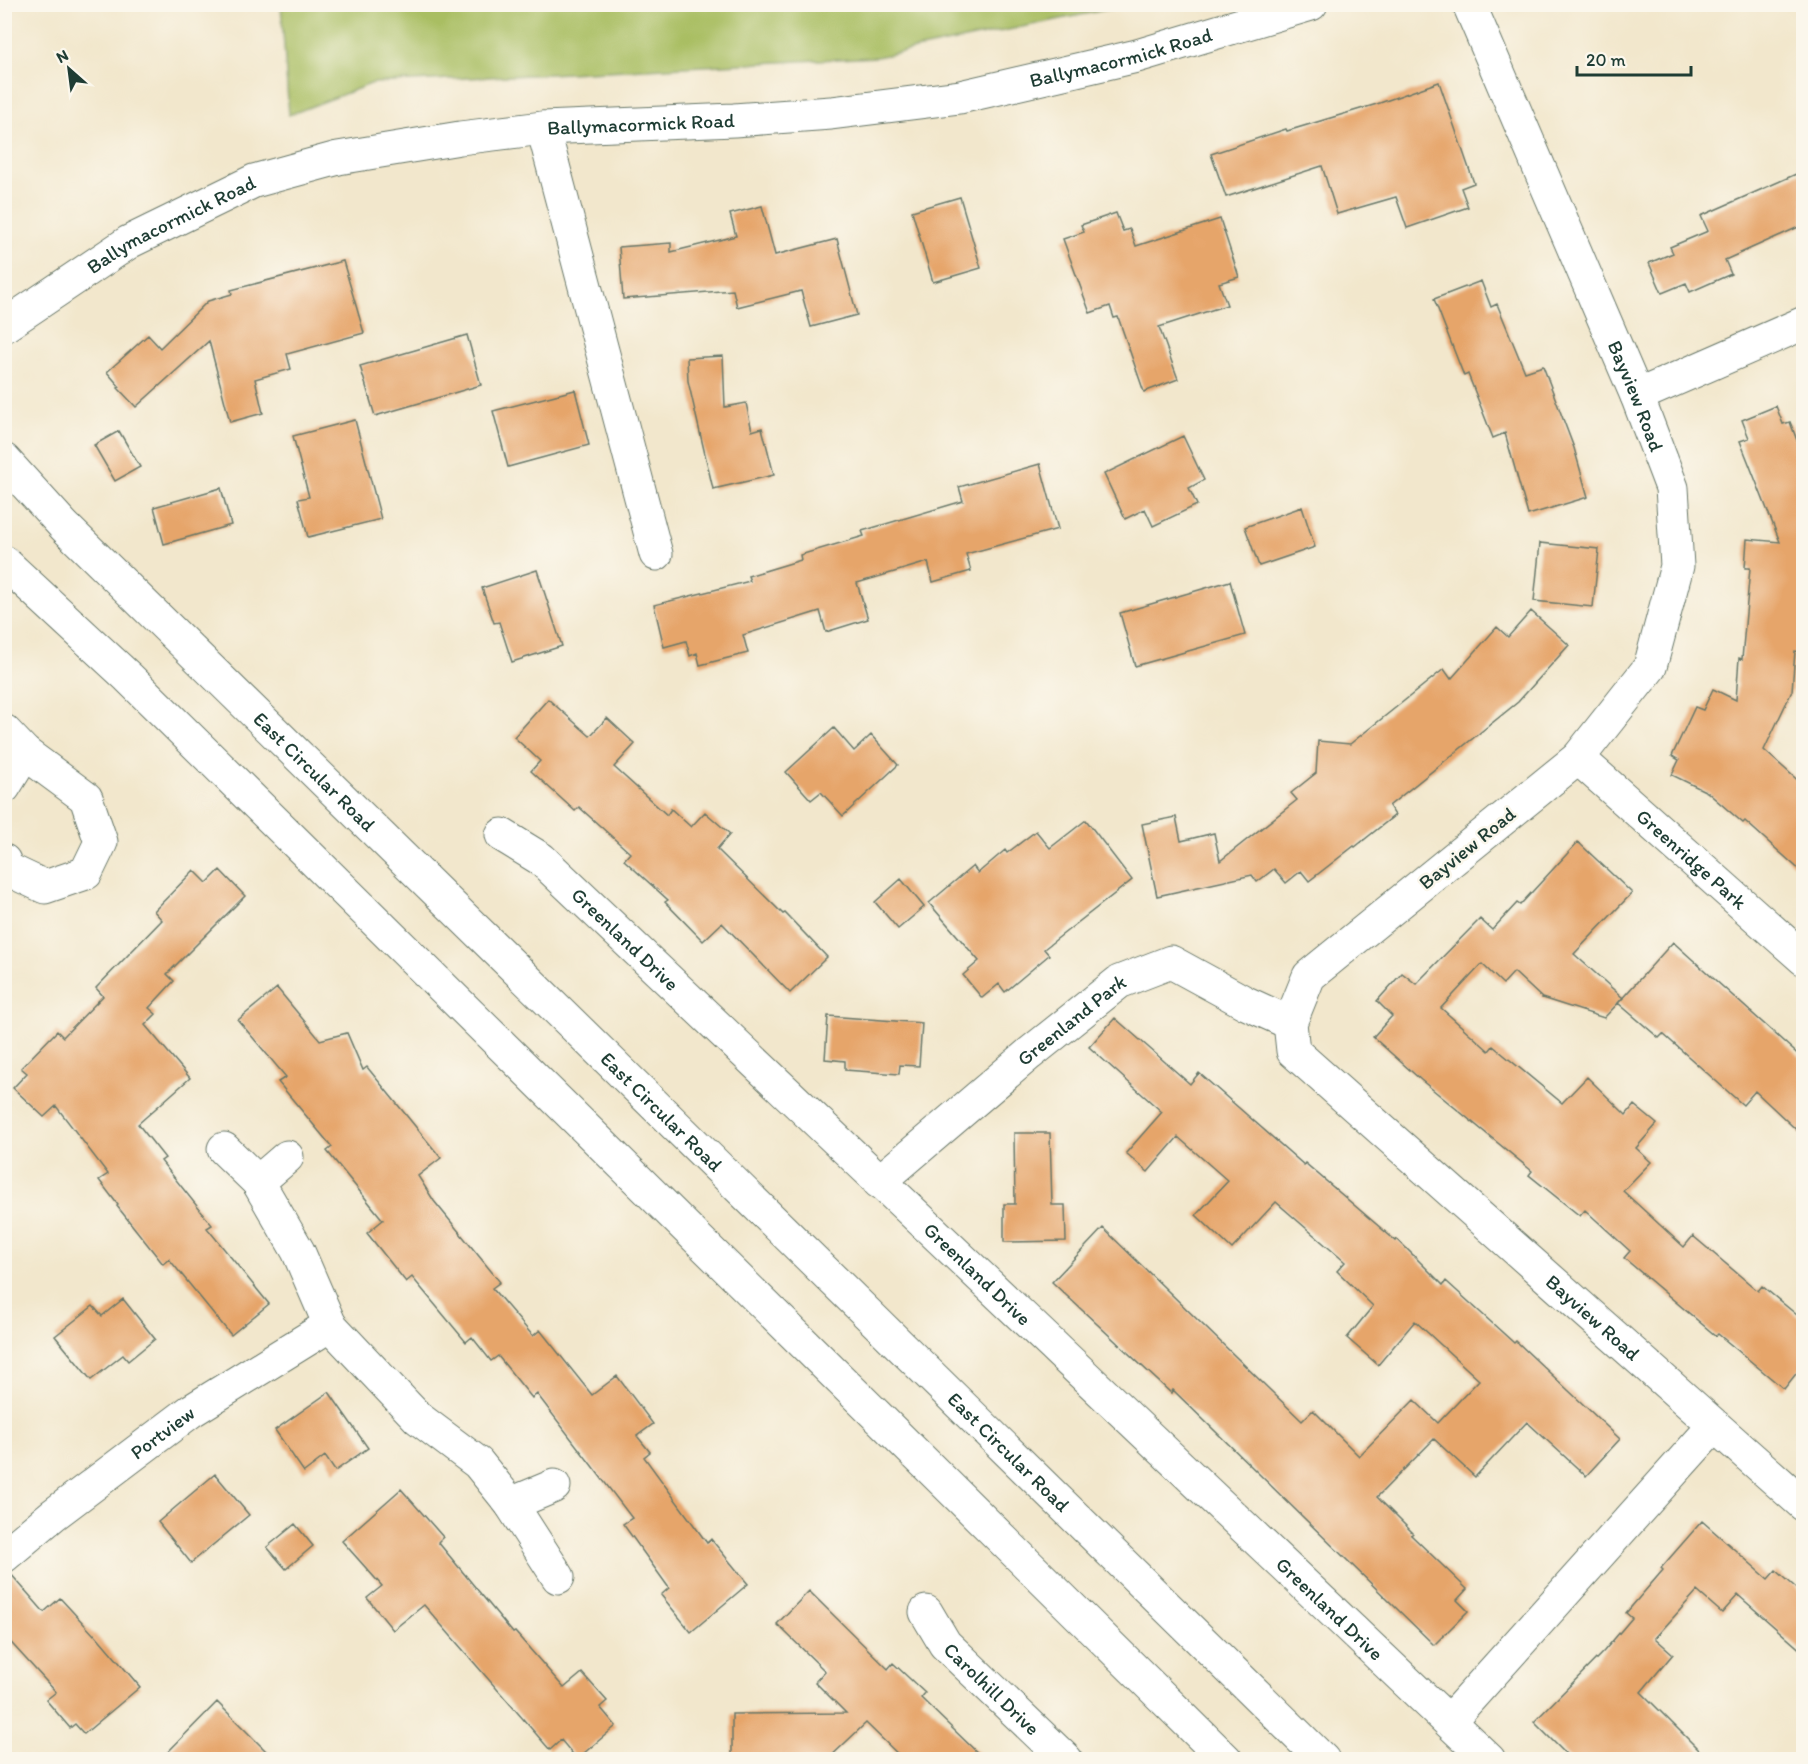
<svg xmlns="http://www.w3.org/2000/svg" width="1808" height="1764" font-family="Itim,sans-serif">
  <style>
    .green { fill: #a9be62; stroke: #647e4b; stroke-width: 1.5 }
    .building { fill: #e6a56b }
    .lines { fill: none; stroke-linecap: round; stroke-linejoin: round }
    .minor-casing { stroke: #697869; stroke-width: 35 }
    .highway-casing { stroke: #697869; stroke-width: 35 }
    .minor { stroke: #fff; stroke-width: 33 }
    .highway { stroke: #fff; stroke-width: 33 }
    .labels { text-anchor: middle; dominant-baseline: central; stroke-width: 5; stroke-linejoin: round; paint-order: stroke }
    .street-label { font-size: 20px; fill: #1f3d34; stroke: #fbf7ec }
  </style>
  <rect width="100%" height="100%" fill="#fbf7ec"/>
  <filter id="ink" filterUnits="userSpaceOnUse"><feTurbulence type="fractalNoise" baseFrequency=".0167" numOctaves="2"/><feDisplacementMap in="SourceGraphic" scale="12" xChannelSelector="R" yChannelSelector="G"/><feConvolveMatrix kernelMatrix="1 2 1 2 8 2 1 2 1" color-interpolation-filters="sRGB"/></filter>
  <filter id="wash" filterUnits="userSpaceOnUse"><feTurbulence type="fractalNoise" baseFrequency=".008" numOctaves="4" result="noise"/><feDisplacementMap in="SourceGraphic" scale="24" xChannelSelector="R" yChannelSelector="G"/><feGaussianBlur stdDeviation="1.35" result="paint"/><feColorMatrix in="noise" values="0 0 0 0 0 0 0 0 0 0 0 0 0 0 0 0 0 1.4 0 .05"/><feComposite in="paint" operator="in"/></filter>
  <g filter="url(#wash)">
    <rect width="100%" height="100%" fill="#f2e7cc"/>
    <path class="green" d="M 281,5 L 281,4 L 1129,5 L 877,57 L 373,83 L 289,115 Z"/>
    <g id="blocks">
      <path class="building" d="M 1439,82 L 1474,183 L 1461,188 L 1468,207 L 1407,228 L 1396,197 L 1337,214 L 1322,166 L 1226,197 L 1211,154 L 1286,129 L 1287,131 L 1377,104 Z
        M 1803,171 L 1803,225 L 1725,260 L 1731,274 L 1690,292 L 1686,283 L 1662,293 L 1649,263 L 1673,253 L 1670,247 L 1708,231 L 1701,216 Z
        M 960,197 L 981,268 L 933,282 L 912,211 Z
        M 762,206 L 775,255 L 837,239 L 857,315 L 811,327 L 801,291 L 737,307 L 733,290 L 623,299 L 619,247 L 671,243 L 671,252 L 736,236 L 730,214 Z
        M 1116,213 L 1123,231 L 1130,229 L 1136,246 L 1220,219 L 1239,277 L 1219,283 L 1227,305 L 1159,327 L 1178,379 L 1144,392 L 1118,317 L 1114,318 L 1110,306 L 1090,313 L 1063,239 L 1084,232 L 1081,225 Z
        M 343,261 L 364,333 L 287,354 L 291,369 L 255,379 L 263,413 L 230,422 L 209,341 L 136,407 L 118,388 L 120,387 L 107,372 L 148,335 L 160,348 L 208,301 L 232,294 L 231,290 Z
        M 1481,281 L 1491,307 L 1497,304 L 1525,372 L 1543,366 L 1574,448 L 1588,497 L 1528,515 L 1505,433 L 1493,438 L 1468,374 L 1464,376 L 1434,299 Z
        M 467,335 L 481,385 L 375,416 L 360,366 Z
        M 723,356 L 725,407 L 746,403 L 752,431 L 762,428 L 774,475 L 713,489 L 688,381 L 687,358 Z
        M 575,390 L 589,445 L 508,467 L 493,411 Z
        M 1776,406 L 1783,424 L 1790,422 L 1803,456 L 1803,652 L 1795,651 L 1792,691 L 1764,750 L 1803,785 L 1803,873 L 1745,821 L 1743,823 L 1707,792 L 1672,775 L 1679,760 L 1672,756 L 1695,707 L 1703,710 L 1713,689 L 1736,700 L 1739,658 L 1742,659 L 1750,568 L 1745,568 L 1747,539 L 1780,542 L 1740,441 L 1749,438 L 1742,420 Z
        M 355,420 L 381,519 L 308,537 L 298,499 L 309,497 L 293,436 Z
        M 119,431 L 140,467 L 115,481 L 94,445 Z
        M 1183,436 L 1204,480 L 1189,488 L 1197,505 L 1153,526 L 1145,509 L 1125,519 L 1104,474 Z
        M 1040,464 L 1058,529 L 966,554 L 971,571 L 933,582 L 928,562 L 857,583 L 868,619 L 826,632 L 820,611 L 743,635 L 748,653 L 700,665 L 697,653 L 690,656 L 686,641 L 664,647 L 654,605 L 750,581 L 748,576 L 801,560 L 800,555 L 864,536 L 862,531 L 963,501 L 959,487 Z
        M 221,488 L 231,525 L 164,544 L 154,507 Z
        M 1302,507 L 1315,547 L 1259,566 L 1245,527 Z
        M 1540,543 L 1599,549 L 1593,607 L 1534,601 Z
        M 537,570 L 562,646 L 512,662 L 499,622 L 494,623 L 482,588 Z
        M 1230,581 L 1245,635 L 1135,666 L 1120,613 Z
        M 1531,611 L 1569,645 L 1518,702 L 1389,806 L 1395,815 L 1355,847 L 1354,846 L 1309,881 L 1301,871 L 1286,883 L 1274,869 L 1257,882 L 1252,875 L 1157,896 L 1142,824 L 1176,817 L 1181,841 L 1214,833 L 1220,861 L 1297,800 L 1291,793 L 1316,773 L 1318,741 L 1350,744 L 1444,669 L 1451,679 L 1497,627 L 1508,637 Z
        M 548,699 L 590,736 L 607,718 L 635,744 L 614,767 L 667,815 L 671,809 L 691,827 L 705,812 L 730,834 L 717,849 L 783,914 L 785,913 L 827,957 L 790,993 L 722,923 L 703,941 L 665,902 L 668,900 L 624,860 L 630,853 L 579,807 L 575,811 L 531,771 L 540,761 L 514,737 Z
        M 834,728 L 854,751 L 871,735 L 898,765 L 843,816 L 821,792 L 811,800 L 786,772 Z
        M 1086,820 L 1132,880 L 1044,949 L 1049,955 L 1005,992 L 999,984 L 982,998 L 963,975 L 979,961 L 929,903 L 973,866 L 978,873 L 1005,850 L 1007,853 L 1036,831 L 1050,848 Z
        M 1578,842 L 1632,893 L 1574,954 L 1623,998 L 1604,1018 L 1542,998 L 1514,972 L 1503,984 L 1482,964 L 1441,1008 L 1489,1051 L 1493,1046 L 1562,1103 L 1587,1077 L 1626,1115 L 1634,1105 L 1657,1124 L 1636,1148 L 1651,1162 L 1623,1191 L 1684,1247 L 1693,1236 L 1758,1291 L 1762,1286 L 1803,1320 L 1803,1365 L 1784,1389 L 1718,1334 L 1716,1336 L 1624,1258 L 1630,1251 L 1585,1210 L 1580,1216 L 1529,1175 L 1532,1171 L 1421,1080 L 1373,1037 L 1392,1016 L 1377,1001 L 1402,973 L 1416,984 L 1480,919 L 1492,930 L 1517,903 L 1520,905 Z
        M 194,870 L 207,883 L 220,870 L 245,896 L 167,974 L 174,981 L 149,1008 L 156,1014 L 145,1025 L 190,1078 L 138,1124 L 165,1158 L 161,1161 L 212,1225 L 207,1228 L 269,1304 L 231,1335 L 169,1259 L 163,1264 L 117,1206 L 118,1205 L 99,1180 L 108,1174 L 56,1106 L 44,1117 L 13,1088 L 27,1073 L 21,1068 L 57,1031 L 63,1037 L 103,996 L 96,988 L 162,920 L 154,911 Z
        M 901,879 L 924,907 L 898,929 L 875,902 Z
        M 1673,942 L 1803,1059 L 1803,1136 L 1755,1091 L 1743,1105 L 1663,1034 L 1659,1038 L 1618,1003 Z
        M 277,988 L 320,1040 L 347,1033 L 363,1070 L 367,1067 L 441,1158 L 418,1176 L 434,1201 L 500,1282 L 492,1288 L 533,1336 L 540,1330 L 592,1395 L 617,1376 L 653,1424 L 637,1436 L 650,1452 L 644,1457 L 707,1543 L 711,1539 L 748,1584 L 691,1632 L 661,1595 L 669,1588 L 623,1524 L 632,1518 L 537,1394 L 532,1398 L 498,1356 L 491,1361 L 472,1337 L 466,1342 L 412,1277 L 406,1282 L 367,1233 L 383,1220 L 327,1151 L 332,1147 L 278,1082 L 286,1077 L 238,1020 Z
        M 828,1016 L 922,1023 L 919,1066 L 900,1065 L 899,1074 L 845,1070 L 845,1061 L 825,1059 Z
        M 1115,1018 L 1190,1084 L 1199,1073 L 1304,1165 L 1305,1163 L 1396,1241 L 1397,1239 L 1443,1285 L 1446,1281 L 1514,1343 L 1516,1341 L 1620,1439 L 1586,1476 L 1527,1422 L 1475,1477 L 1434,1439 L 1377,1497 L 1413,1533 L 1411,1535 L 1467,1589 L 1457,1600 L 1468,1611 L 1434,1645 L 1173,1390 L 1171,1393 L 1052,1282 L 1103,1228 L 1302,1421 L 1313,1410 L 1359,1456 L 1414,1400 L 1438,1423 L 1479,1380 L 1415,1321 L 1378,1365 L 1347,1338 L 1373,1306 L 1337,1271 L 1345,1262 L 1276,1202 L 1232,1249 L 1196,1215 L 1228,1181 L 1178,1137 L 1148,1172 L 1126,1153 L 1162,1112 L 1089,1047 Z
        M 1014,1133 L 1050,1133 L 1052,1205 L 1065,1205 L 1066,1241 L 1004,1242 L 1004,1204 L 1015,1204 Z
        M 123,1299 L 155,1339 L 128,1361 L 123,1355 L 91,1380 L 55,1336 L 93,1306 L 102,1316 Z
        M 329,1392 L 368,1448 L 335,1471 L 325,1456 L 304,1472 L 275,1430 Z
        M 215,1474 L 249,1515 L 191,1563 L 158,1522 Z
        M 401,1489 L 443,1537 L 438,1542 L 513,1633 L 515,1632 L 564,1688 L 582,1673 L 607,1701 L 600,1707 L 616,1726 L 577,1759 L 561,1740 L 550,1750 L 424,1605 L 393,1630 L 367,1598 L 382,1586 L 342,1541 Z
        M 1702,1521 L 1768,1579 L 1776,1570 L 1803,1594 L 1803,1652 L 1738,1595 L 1722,1613 L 1697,1591 L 1655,1638 L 1673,1654 L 1641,1692 L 1709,1760 L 1572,1760 L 1534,1722 L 1604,1651 L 1632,1618 L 1626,1613 L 1663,1570 L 1661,1568 Z
        M 295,1524 L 313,1546 L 286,1569 L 267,1547 Z
        M 10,1573 L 44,1612 L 60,1598 L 94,1635 L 95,1634 L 140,1687 L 84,1734 L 75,1724 L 70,1728 L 46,1700 L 56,1692 L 4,1635 L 4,1574 Z
        M 809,1591 L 888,1669 L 893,1663 L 925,1693 L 921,1698 L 985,1760 L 904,1760 L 866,1723 L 827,1760 L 732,1760 L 732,1714 L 846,1713 L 815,1682 L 825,1671 L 777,1624 Z
        M 217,1702 L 275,1760 L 160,1760 Z"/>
    </g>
  </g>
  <g filter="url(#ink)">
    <use href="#blocks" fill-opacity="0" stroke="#697869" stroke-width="1.5"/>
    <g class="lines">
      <g class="minor-casing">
        <g id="minor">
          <path id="s1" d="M 1469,4 L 1637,396 L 1672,488 L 1677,566 L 1650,667 L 1578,758 L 1309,976 L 1290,1023 L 1293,1051 L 1804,1505"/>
          <path d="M 543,128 L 656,554"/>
          <path id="s2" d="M 4,326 L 129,242 L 254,181 L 338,158 L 460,138 L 543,128 L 734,120 L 831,113 L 960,97 L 1137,56 L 1311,4"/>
          <path d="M 1637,396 L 1804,323"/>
          <path d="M 4,731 L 25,753 L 86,798 L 101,842 L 86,873 L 45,887 L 7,869 L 4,861"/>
          <path id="s3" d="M 1578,758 L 1804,959"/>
          <path d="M 4,787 L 25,753"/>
          <path id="s4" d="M 502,835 L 541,859 L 1489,1760"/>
          <path d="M 224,1149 L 258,1182 L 298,1251 L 330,1325 L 418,1418 L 478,1463 L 511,1504 L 558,1577"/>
          <path d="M 258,1182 L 287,1157"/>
          <path id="s5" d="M 879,1182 L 1029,1054 L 1119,982 L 1171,962 L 1246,1003 L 1290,1023"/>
          <path d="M 511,1504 L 554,1486"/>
          <path id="s6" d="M 4,1556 L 53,1515 L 191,1411 L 330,1325"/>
          <path id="s7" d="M 926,1612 L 945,1644 L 1066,1760"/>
          <path d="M 1449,1721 L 1714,1426"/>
        </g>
      </g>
      <g class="highway-casing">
        <g id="highway">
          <path id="s8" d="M 4,460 L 64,526 L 1323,1760"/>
          <path d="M 4,562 L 128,677 L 1226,1760"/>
        </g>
      </g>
      <use href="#minor" class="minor"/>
      <use href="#highway" class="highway"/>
    </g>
  </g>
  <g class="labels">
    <g class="street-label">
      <text stroke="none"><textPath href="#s2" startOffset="1168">Ballymacormick Road</textPath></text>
      <text stroke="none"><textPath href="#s2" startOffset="682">Ballymacormick Road</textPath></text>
      <text stroke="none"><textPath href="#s2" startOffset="196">Ballymacormick Road</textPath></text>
      <text stroke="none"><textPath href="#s1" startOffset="426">Bayview Road</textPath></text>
      <text stroke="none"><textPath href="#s8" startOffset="440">East Circular Road</textPath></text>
      <text transform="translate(1467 848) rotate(-39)">Bayview Road</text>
      <text stroke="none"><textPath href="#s3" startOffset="152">Greenridge Park</textPath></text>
      <text stroke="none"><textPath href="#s4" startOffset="162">Greenland Drive</textPath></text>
      <text stroke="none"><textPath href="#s5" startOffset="252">Greenland Park</textPath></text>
      <text stroke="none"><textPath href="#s8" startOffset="926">East Circular Road</textPath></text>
      <text stroke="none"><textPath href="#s4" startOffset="648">Greenland Drive</textPath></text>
      <text stroke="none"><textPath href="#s1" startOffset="1650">Bayview Road</textPath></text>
      <text stroke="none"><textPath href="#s6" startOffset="201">Portview</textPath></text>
      <text stroke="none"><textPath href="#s8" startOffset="1412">East Circular Road</textPath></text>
      <text stroke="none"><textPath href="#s4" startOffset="1134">Greenland Drive</textPath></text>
      <text stroke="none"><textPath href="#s7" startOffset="102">Carolhill Drive</textPath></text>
    </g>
  </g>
  <rect width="1808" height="1764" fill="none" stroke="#fbf7ec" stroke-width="24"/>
  <g transform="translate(69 69) rotate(332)" stroke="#fbf7ec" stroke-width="4.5" paint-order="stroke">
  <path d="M0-4.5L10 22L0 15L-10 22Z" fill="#1f3d34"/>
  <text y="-9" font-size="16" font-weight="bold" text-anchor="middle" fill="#1f3d34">N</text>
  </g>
  <path d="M1577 66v9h114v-9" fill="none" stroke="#1f3d34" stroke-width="3"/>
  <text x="1586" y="66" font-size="18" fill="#1f3d34" stroke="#fbf7ec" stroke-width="4.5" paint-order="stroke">20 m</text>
</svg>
